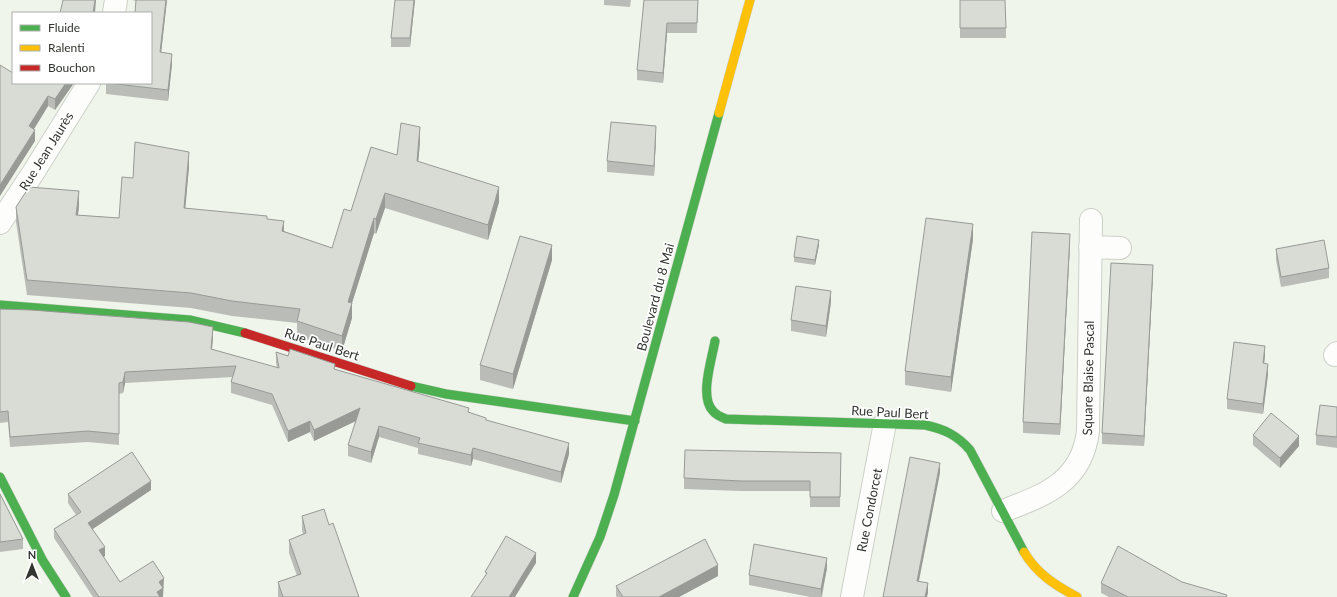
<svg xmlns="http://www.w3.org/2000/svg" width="1337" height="597" font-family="Lato,sans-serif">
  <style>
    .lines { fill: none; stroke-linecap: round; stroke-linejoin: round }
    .street-casing { stroke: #ccd0c8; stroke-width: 24 }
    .fast-casing { stroke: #ccd0c8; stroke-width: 10 }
    .slow-casing { stroke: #ccd0c8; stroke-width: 10 }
    .jam-casing { stroke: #ccd0c8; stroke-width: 10 }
    .street { stroke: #fdfefc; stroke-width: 22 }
    .fast { stroke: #4caf50; stroke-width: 9 }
    .slow { stroke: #ffc107; stroke-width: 9 }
    .jam { stroke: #c62828; stroke-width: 9 }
    .wall { fill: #babdb7 }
    .shaded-wall { fill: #979a95 }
    .building { fill: #d8dcd5; stroke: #979a95 }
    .labels { text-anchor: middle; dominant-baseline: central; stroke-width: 3.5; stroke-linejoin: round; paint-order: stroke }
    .street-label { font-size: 13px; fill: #32352f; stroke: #fff }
  </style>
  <rect width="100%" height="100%" fill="#f0f5ec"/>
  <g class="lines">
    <g class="street-casing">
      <path id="street" d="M 114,13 L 116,0
        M 0,223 L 33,173 L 89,83
        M 1090,247 L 1120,248
        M 1335,355 L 1337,353
        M 1003,511 C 1045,495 1082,482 1088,431 L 1091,220
        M 852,597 L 885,423"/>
    </g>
    <g class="fast-casing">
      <path id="fast" d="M 0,305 L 190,320 L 245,333
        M 715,341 C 712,359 699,397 713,411 C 716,415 721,417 726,419 L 925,425 C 944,429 957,435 970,450 L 1024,552
        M 411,386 L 446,394 L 635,421
        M 0,477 L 43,561 L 66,597
        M 573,597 L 600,537 L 614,495 L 719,113"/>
    </g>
    <g class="slow-casing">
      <path id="slow" d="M 719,113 L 750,0
        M 1024,552 C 1037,574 1055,585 1077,597"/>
    </g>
    <g class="jam-casing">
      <path id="jam" d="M 245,333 L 411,386"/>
    </g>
    <use href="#street" class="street"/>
    <use href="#fast" class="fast"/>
    <use href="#slow" class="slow"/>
    <use href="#jam" class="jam"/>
  </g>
  <path class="wall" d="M 132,0 L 167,0 L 161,52 L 172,64 L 168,101 L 106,94 L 106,83 L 151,83 L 136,1 Z
    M 415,0 L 410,47 L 391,47 L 391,38 Z
    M 604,0 L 631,0 L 630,7 L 604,5 Z
    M 644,0 L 698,0 L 697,33 L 667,33 L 663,83 L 637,80 L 637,70 Z
    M 960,0 L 1006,28 L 1006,38 L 960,38 Z
    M 13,83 L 74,83 L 55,110 L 48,106 L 34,129 L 35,141 Z
    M 656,137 L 654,176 L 607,172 L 607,161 Z
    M 420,142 L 418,162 L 499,202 L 488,240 L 385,208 L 376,234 L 374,233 L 352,303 L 352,318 L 342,351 L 297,336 L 297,323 L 232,316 L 191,308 L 27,295 L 16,222 L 16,207 L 79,206 L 78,215 L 119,218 L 133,178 L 189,167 L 185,208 L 267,219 L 284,231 L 332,248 L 351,211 L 397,155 Z
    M 973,239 L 951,392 L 905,385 L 905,371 Z
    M 1070,244 L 1060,435 L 1023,433 L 1023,422 Z
    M 819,245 L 815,265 L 794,262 L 794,257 Z
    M 1276,249 L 1329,268 L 1329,278 L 1281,287 L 1276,260 Z
    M 552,260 L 513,389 L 480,380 L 480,365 Z
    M 1153,275 L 1144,446 L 1102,444 L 1102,433 Z
    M 831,302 L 826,337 L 791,331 L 791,320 Z
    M 0,309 L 213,337 L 212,349 L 277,368 L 276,363 L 276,352 L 335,369 L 469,412 L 486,420 L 569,454 L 561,483 L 473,459 L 471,466 L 418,454 L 418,448 L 379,437 L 371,463 L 348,456 L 348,445 L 356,421 L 314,441 L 310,432 L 288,442 L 272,405 L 231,393 L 231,382 L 233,377 L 125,383 L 123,393 L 119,394 L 119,445 L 88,442 L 10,447 L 8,422 L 0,423 Z
    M 1265,356 L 1264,363 L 1268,374 L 1263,414 L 1227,409 L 1227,399 Z
    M 1337,407 L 1337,448 L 1316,445 L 1316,435 Z
    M 1253,435 L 1299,446 L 1280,468 L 1253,445 Z
    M 841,453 L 840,507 L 810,507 L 810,491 L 741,491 L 684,489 L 684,478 Z
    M 151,490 L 93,529 L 105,556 L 103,557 L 120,582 L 164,587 L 163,588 L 163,597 L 93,597 L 54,538 L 54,529 L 76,515 L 68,503 L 68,494 Z
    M 0,494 L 23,539 L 23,549 L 0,552 Z
    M 302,516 L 329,525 L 359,597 L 278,597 L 278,582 L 297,576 L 289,553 L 289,540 L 303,534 L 302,530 Z
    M 827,568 L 822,597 L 810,597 L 749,585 L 749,575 Z
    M 718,576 L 679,597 L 617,597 L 616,596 L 616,586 Z
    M 1182,582 L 1227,597 L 1109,597 L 1101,593 L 1101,583 Z"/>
  <path class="shaded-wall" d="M 95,0 L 96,0 L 95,13 L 93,13 Z
    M 166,0 L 167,0 L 160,63 L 160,52 Z
    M 414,0 L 415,0 L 410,47 L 410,38 Z
    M 667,23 L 667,33 L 663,83 L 663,73 Z
    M 172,54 L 172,64 L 168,101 L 168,90 Z
    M 66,83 L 74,83 L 55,110 L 55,99 Z
    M 48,96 L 48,106 L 29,137 L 29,126 Z
    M 656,126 L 656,137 L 654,176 L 654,166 Z
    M 420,127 L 420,142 L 417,176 L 417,161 Z
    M 35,130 L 35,141 L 0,196 L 0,185 Z
    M 189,152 L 189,167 L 184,223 L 184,208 Z
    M 499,187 L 499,202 L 488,240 L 488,225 Z
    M 79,191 L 79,206 L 76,230 L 76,215 Z
    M 385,193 L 385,208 L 376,234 L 376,219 Z
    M 374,218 L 374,233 L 352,303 L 352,318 L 342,351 L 342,336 L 348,302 Z
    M 284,221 L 284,236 L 282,231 Z
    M 973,224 L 973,239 L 951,392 L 951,377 Z
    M 1070,234 L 1070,244 L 1060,435 L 1060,424 Z
    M 819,240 L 819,245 L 815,265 L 815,260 Z
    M 552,245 L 552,260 L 513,389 L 513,374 Z
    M 1153,265 L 1153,275 L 1144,446 L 1144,436 Z
    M 831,291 L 831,302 L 826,337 L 826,326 Z
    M 213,327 L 213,337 L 211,360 L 211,349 Z
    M 1265,346 L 1265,356 L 1263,374 L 1263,363 Z
    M 1268,364 L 1268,374 L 1263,414 L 1263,404 Z
    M 125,372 L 125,383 L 123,393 L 123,382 Z
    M 360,408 L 360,419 L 314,441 L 314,430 Z
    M 310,421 L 310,432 L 288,442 L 288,431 Z
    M 379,426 L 379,437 L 371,463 L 371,452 Z
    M 1299,436 L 1299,446 L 1280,468 L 1280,458 Z
    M 569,443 L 569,454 L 561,483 L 561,472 Z
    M 473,448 L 473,459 L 471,466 L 471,455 Z
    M 940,463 L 940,473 L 917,591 L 917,581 Z
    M 151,481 L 151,490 L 88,532 L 88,523 Z
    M 105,547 L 105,556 L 99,560 L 99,550 Z
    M 536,553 L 536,563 L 515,597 L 509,597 Z
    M 827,558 L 827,568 L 821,597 L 821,589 Z
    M 718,565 L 718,576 L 679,597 L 659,597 Z
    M 164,578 L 163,597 L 157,597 L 157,592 L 159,582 Z
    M 928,583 L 928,593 L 927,597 L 925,597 Z"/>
  <path class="building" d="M 63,0 L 95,0 L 93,13 L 60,13 Z
    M 136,0 L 166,0 L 160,52 L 172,54 L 168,90 L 108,83 L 151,83 L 151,13 L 135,13 Z
    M 395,0 L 414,0 L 410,38 L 391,38 Z
    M 644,0 L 698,0 L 697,23 L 667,23 L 663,73 L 637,70 Z
    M 960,0 L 1005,0 L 1006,28 L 960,28 Z
    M 0,65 L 13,73 L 13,83 L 66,83 L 55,99 L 48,96 L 29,126 L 35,130 L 0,185 Z
    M 611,122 L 656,126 L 654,166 L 607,161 Z
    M 401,123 L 420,127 L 417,161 L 499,187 L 488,225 L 385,193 L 376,219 L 374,218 L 348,302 L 352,303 L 342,336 L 297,321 L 300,309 L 232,301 L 191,293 L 27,280 L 16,207 L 29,187 L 79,191 L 76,215 L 119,218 L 122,177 L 133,178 L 135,142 L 189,152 L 184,208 L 267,216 L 267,219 L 284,221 L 282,231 L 332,248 L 344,209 L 351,211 L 371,147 L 397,155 Z
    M 926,218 L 973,224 L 951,377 L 905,371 Z
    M 1032,232 L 1070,234 L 1060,424 L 1023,422 Z
    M 520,236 L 552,245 L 513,374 L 480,365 Z
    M 797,236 L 819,240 L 815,260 L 794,257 Z
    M 1324,240 L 1329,268 L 1281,277 L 1276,249 Z
    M 1111,263 L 1153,265 L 1144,436 L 1102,433 Z
    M 796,286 L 831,291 L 826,326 L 791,320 Z
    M 0,309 L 31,310 L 189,322 L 213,327 L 211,349 L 279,368 L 276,352 L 288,356 L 290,349 L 335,364 L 334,369 L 469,408 L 468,412 L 486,418 L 486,420 L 569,443 L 561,472 L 473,448 L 471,455 L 418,443 L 420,438 L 379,426 L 371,452 L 348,445 L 360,408 L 314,430 L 310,421 L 288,431 L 272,394 L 231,382 L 236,366 L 125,372 L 123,382 L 119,383 L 119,434 L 88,431 L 10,437 L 8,411 L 0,412 Z
    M 1234,342 L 1265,346 L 1263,363 L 1268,364 L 1263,404 L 1227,399 Z
    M 1320,405 L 1337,407 L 1337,437 L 1316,435 Z
    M 1271,413 L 1299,436 L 1280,458 L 1253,435 Z
    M 685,450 L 841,453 L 840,497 L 810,497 L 810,481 L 741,481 L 684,478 Z
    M 132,452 L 151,481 L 88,523 L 105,547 L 99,550 L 120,582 L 153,561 L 164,578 L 159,582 L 163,588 L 157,592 L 160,597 L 99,597 L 54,529 L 81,512 L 68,494 Z
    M 910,457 L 940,463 L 917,581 L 928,583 L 925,597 L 883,597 Z
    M 0,494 L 23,539 L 0,542 Z
    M 324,509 L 329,525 L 333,523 L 359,597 L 283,597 L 278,582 L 301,574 L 289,540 L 306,533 L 302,516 Z
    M 506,536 L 536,553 L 509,597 L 471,597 L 487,573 L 485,572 Z
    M 705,539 L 718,565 L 659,597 L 623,597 L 616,586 Z
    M 754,544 L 827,558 L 821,589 L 749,575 Z
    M 1118,546 L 1182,582 L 1227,595 L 1226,597 L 1128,597 L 1101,583 Z"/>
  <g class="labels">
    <g class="street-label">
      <text transform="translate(46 151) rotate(-58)">Rue Jean Jaurès</text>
      <text transform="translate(655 297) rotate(-75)">Boulevard du 8 Mai</text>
      <text transform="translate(322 344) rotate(18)">Rue Paul Bert</text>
      <text transform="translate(1088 378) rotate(-89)">Square Blaise Pascal</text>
      <text transform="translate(890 412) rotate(3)">Rue Paul Bert</text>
      <text transform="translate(869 510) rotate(-79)">Rue Condorcet</text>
    </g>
  </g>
  <rect x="12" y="12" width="140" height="72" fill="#ffffff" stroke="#adaeac"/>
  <rect x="20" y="25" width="20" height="6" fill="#4caf50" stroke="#adaeac"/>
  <text x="48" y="32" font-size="12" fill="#32352f">Fluide</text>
  <rect x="20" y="45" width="20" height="6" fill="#ffc107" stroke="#adaeac"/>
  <text x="48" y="52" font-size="12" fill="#32352f">Ralenti</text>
  <rect x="20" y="65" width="20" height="6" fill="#c62828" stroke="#adaeac"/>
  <text x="48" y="72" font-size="12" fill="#32352f">Bouchon</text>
  <g transform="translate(32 565)" stroke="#ffffff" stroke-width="3" paint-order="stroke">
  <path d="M0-3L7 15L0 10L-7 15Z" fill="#32352f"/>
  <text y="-6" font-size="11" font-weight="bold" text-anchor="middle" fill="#32352f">N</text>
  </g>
</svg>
